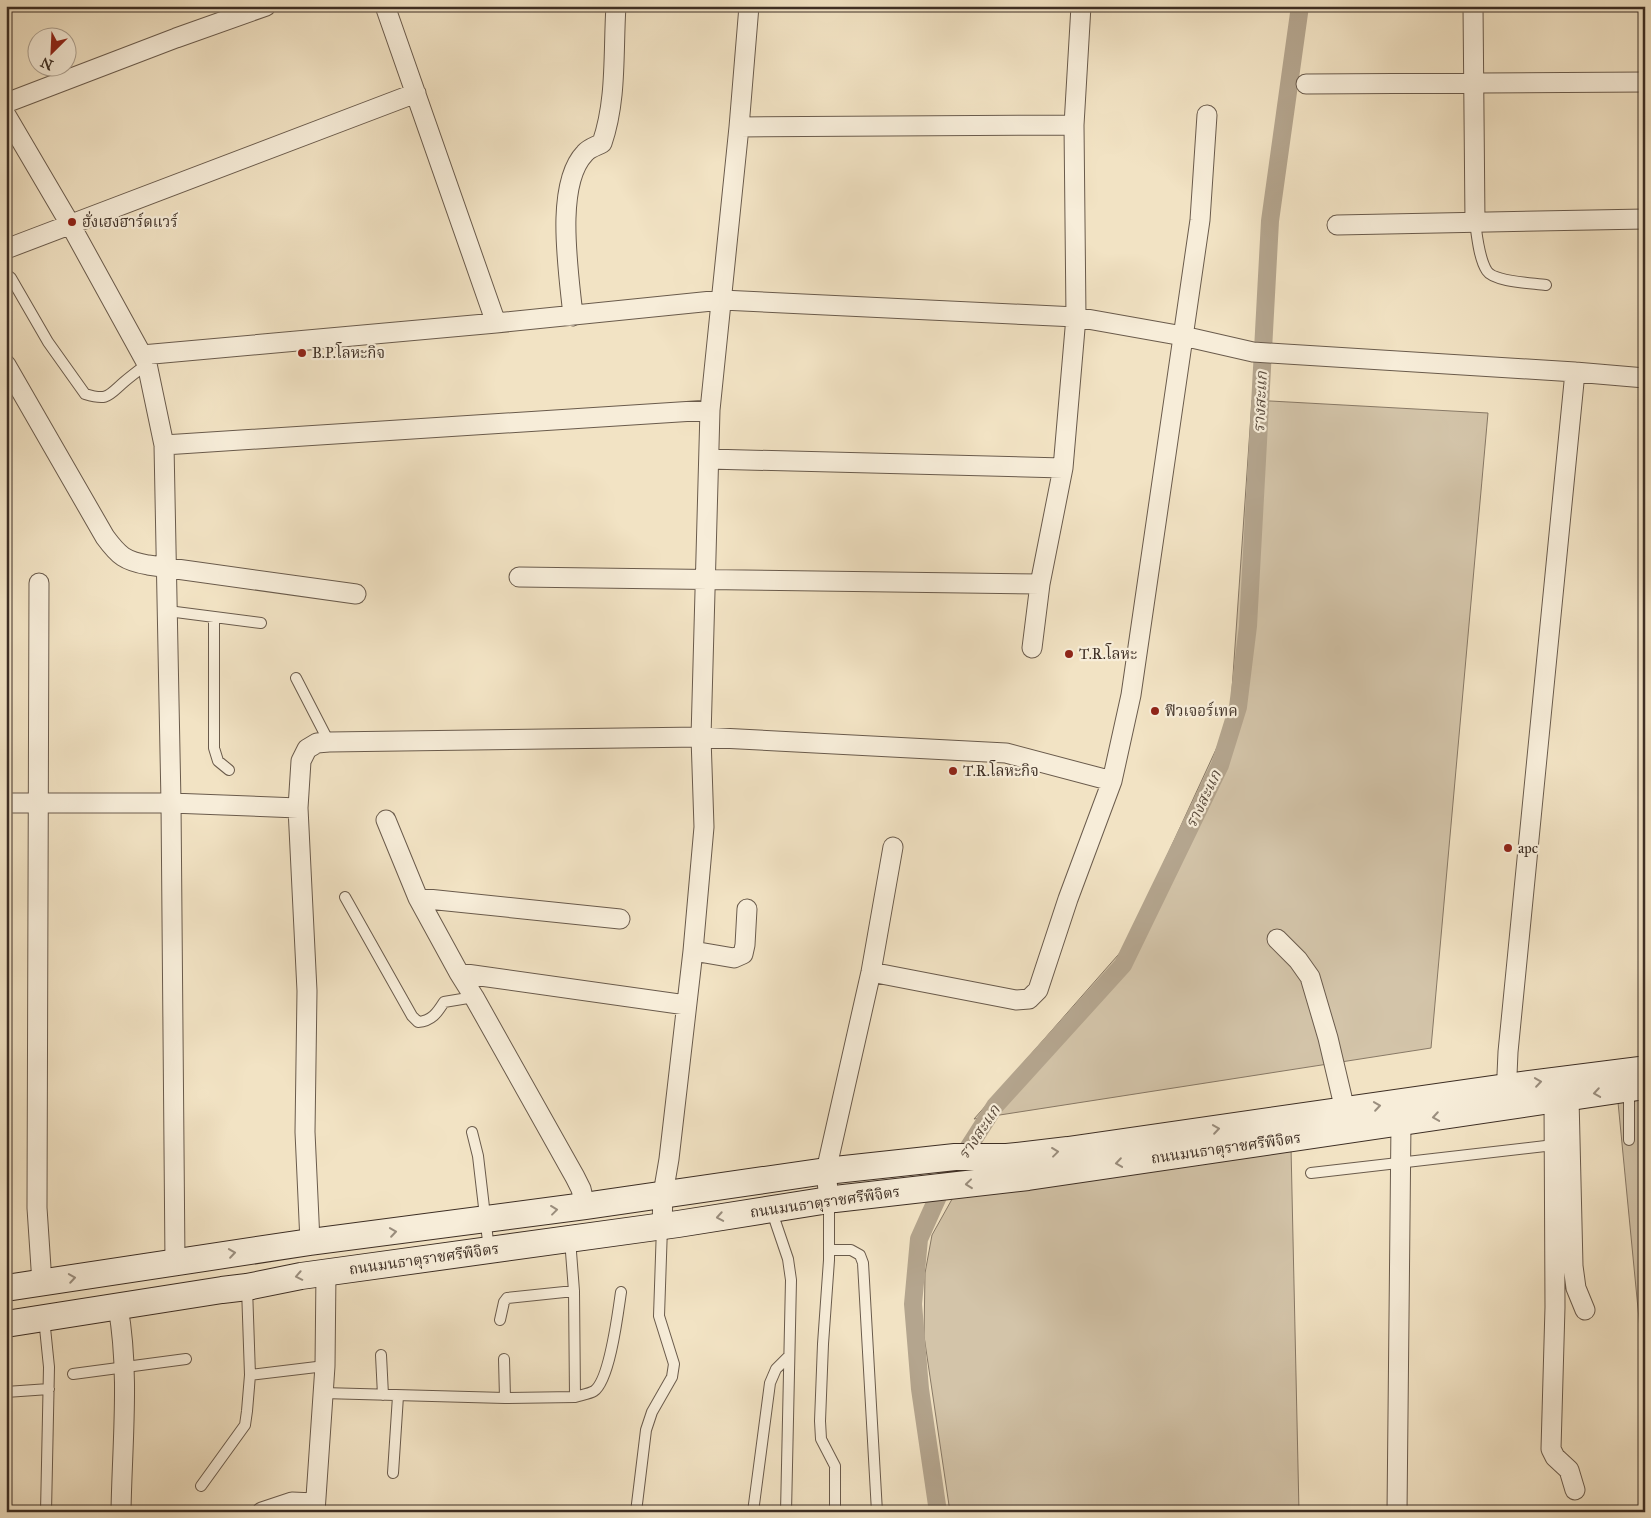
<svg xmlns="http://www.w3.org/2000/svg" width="1651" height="1518" font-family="'IM FELL Great Primer','Noto Serif Thai',serif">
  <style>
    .green { fill: #d3c4a9; stroke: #887966 }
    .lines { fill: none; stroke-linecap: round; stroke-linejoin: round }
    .canal { stroke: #b4a58e; stroke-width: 18 }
    .lane-casing { stroke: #6a5b4c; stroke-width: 12 }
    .street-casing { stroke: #6a5b4c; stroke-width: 21 }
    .secondary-casing { stroke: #3d2e24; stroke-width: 28 }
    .lane { stroke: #f7edd9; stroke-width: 10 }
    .street { stroke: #f7edd9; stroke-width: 19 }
    .secondary { stroke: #f7edd9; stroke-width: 26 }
    .oneway { stroke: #9a8e7e }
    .poi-dot { fill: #8f2418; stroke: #f7edd9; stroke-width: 2 }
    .labels { text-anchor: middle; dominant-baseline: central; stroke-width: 4.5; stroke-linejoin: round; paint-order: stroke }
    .poi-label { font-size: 15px; fill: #3d2e24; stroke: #f7edd9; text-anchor: start }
    .street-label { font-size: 15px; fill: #3d2e24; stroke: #f7edd9 }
    .water-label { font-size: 16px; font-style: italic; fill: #5b4c3e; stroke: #f7edd9 }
  </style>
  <rect width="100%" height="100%" fill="#f2e3c4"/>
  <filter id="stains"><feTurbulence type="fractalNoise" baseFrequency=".004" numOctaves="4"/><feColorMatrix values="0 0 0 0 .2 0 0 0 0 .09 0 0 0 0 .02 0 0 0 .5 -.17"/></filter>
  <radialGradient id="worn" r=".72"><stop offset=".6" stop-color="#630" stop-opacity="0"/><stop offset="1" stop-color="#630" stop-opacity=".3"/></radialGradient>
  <path class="green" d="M 1252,400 L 1488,413 L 1431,1048 L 974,1119 L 1125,947 L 1230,719 Z
    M 1645,1088 L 1645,1512 L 1642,1512 L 1643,1360 L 1617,1092 Z
    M 1291,1147 L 1299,1512 L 950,1512 L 924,1336 L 925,1273 L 932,1235 L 956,1192 Z"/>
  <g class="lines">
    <path class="canal" d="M 938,1512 L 920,1389 L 913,1304 L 919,1239 L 940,1192 L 995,1106 L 1123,965 L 1220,765 L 1238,707 L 1248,626 L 1270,221 L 1300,6"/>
    <g class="lane-casing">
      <path id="lane" d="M 1475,222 C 1477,236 1479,259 1487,271 C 1494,282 1533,283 1546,285
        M 6,274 L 11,278 L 48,342 L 85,394 C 108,401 108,396 124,382 C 131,376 139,370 147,364
        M 168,611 L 261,623
        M 214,618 L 214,748 L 218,761 L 229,770
        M 296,678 L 329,742
        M 345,897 L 412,1016 L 418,1022 C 432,1021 437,1013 444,1002 L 474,997
        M 472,1132 L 478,1156 L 489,1250
        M 1629,1140 L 1629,1089
        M 1311,1173 L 1554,1145
        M 829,1201 L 829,1260 L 823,1344 L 820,1421 L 821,1439 L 835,1466 L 835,1512
        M 771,1209 L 788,1259 L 791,1280 L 786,1512
        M 829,1250 L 851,1250 L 860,1255 L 863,1263 L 877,1512
        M 44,1318 L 49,1367 L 46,1512
        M 500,1320 L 504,1302 L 507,1298 L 574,1291 L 570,1239
        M 381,1355 L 383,1395
        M 504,1359 L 505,1398
        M 73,1374 L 186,1359
        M 250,1375 L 325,1366
        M 6,1392 L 49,1389
        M 323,1393 L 505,1398 L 575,1397 L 574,1291
        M 575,1397 C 581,1395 589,1394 594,1391 C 610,1380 618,1312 621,1292
        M 393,1473 L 398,1396
        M 201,1486 L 245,1425 L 247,1411 L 250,1375 L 247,1288
        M 636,1512 L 646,1430 L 652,1412 L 672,1377 L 674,1364 L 659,1316 L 662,1227
        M 753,1512 L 770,1383 L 776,1369 L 789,1356"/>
    </g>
    <g class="street-casing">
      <path id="street" d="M 385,6 L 496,323
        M 1473,6 L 1475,222
        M 1306,84 L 1645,82
        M 6,103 L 176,38 L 266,6
        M 6,115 L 70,224 L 147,364 L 164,445 L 171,803 L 175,1262
        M 739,127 L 1074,125
        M 1337,225 L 1645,219
        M 6,249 L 416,93
        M 573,316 C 569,273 554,185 585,153 C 589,148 597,146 602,143 C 617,100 613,51 616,6
        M 142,355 L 496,323 L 722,300 L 1076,317 L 1183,336 L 1253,352 L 1575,372 L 1645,378
        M 6,365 L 105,537 C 119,556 125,561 148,565 L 356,594
        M 164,445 L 710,410
        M 709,459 L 1063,468
        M 519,577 L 1040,584
        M 39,583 L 37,1208 L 42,1283
        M 1032,648 L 1040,584 L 1063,468 L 1076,317 L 1074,125 L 1081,6
        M 6,803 L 171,803 L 298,808
        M 386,820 L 418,898 L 459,973 L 474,997 L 575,1177 L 581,1189 L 585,1206
        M 418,898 L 620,919
        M 1277,939 L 1298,960 L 1310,977 L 1328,1038 L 1345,1110
        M 693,951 L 734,958 L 743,954 L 745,945 L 747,909
        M 871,972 L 1016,1000 L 1029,999 L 1038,990 L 1068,899 L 1112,781 L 1131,695 L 1200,220 L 1207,115
        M 459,973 L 686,1005
        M 1506,1098 L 1508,1052 L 1575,372
        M 1569,1098 L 1573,1266 L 1576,1288 L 1585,1310
        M 1554,1100 L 1555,1307 L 1551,1449 L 1555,1457 L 1569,1470 L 1575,1490
        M 829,1200 L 826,1171 L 871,972 L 893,847
        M 662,1226 L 663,1194 L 669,1159 L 693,951 L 704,827 L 701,737 L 710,410 L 739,127 L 749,6
        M 310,1242 L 305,1132 L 307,991 L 298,808 L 301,761 L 307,749 L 317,743 L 329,742 L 701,737 L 1006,753 L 1112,781
        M 118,1307 C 130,1374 122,1444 121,1512
        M 262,1512 L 292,1502 L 315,1503
        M 315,1512 L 325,1366 L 326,1272
        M 1397,1512 L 1401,1122"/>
    </g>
    <g class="secondary-casing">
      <path id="secondary" d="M 6,1288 L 310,1242 L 585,1206 L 826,1171 L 955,1157 L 1007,1157 L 1068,1150 L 1506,1087 L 1640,1070
        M 6,1324 L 222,1290 L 247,1287 L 301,1276 L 678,1224 L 835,1199 L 1028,1177 L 1645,1086"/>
    </g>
    <use href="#lane" class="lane"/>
    <use href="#street" class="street"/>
    <use href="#secondary" class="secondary"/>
  </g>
  <defs><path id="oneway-chevron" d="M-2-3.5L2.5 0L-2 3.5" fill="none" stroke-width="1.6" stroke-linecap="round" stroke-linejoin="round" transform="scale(1.25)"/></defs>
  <g class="oneway">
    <use href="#oneway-chevron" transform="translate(1538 1082) rotate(-8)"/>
    <use href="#oneway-chevron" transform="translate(1597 1093) rotate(171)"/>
    <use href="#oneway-chevron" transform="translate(1377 1106) rotate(-8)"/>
    <use href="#oneway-chevron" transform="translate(1436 1117) rotate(171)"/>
    <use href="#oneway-chevron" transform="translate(1216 1129) rotate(-8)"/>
    <use href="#oneway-chevron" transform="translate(1055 1152) rotate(-7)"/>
    <use href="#oneway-chevron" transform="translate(1119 1163) rotate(172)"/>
    <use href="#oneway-chevron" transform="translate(969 1184) rotate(174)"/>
    <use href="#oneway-chevron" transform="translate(554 1210) rotate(-7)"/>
    <use href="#oneway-chevron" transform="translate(720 1217) rotate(170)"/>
    <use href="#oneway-chevron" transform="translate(393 1232) rotate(-8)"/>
    <use href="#oneway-chevron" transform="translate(232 1253) rotate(-8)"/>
    <use href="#oneway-chevron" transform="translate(299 1276) rotate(169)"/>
    <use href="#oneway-chevron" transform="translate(72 1278) rotate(-9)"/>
  </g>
  <g class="poi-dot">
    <circle cx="72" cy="222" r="5"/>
    <circle cx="302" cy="353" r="5"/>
    <circle cx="1069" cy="654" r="5"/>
    <circle cx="1155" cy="711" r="5"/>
    <circle cx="953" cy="771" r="5"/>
    <circle cx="1508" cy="848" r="5"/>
  </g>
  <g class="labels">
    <g class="poi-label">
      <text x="82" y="222">ฮั่งเฮงฮาร์ดแวร์</text>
      <text x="312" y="353">B.P.โลหะกิจ</text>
      <text x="1079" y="654">T.R.โลหะ</text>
      <text x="1165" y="711">ฟิวเจอร์เทค</text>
      <text x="963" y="771">T.R.โลหะกิจ</text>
      <text x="1518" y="848">apc</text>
    </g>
    <g class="street-label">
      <text transform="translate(1226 1148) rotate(-8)">ถนนมนธาตุราชศรีพิจิตร</text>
      <text transform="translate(825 1202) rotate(-8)">ถนนมนธาตุราชศรีพิจิตร</text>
      <text transform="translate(424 1259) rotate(-8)">ถนนมนธาตุราชศรีพิจิตร</text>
    </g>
    <g class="water-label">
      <text transform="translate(1260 402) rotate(-87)">รางสะแก</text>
      <text transform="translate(1203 799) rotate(-64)">รางสะแก</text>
      <text transform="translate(979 1132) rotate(-56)">รางสะแก</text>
    </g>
  </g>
  <rect width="1651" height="1518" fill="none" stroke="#f2e3c4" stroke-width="25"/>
  <rect x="8" y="8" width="1636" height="1503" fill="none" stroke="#3d2e24" stroke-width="2.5"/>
  <rect x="12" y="12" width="1626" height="1493" fill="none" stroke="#3d2e24"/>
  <g transform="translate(52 52) rotate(204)"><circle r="24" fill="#f7edd9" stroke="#ada191"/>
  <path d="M0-4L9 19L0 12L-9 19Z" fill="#8f2418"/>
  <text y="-8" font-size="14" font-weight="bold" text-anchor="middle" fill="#3d2e24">N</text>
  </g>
  <rect width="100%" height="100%" filter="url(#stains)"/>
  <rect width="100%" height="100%" fill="url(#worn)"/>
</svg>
